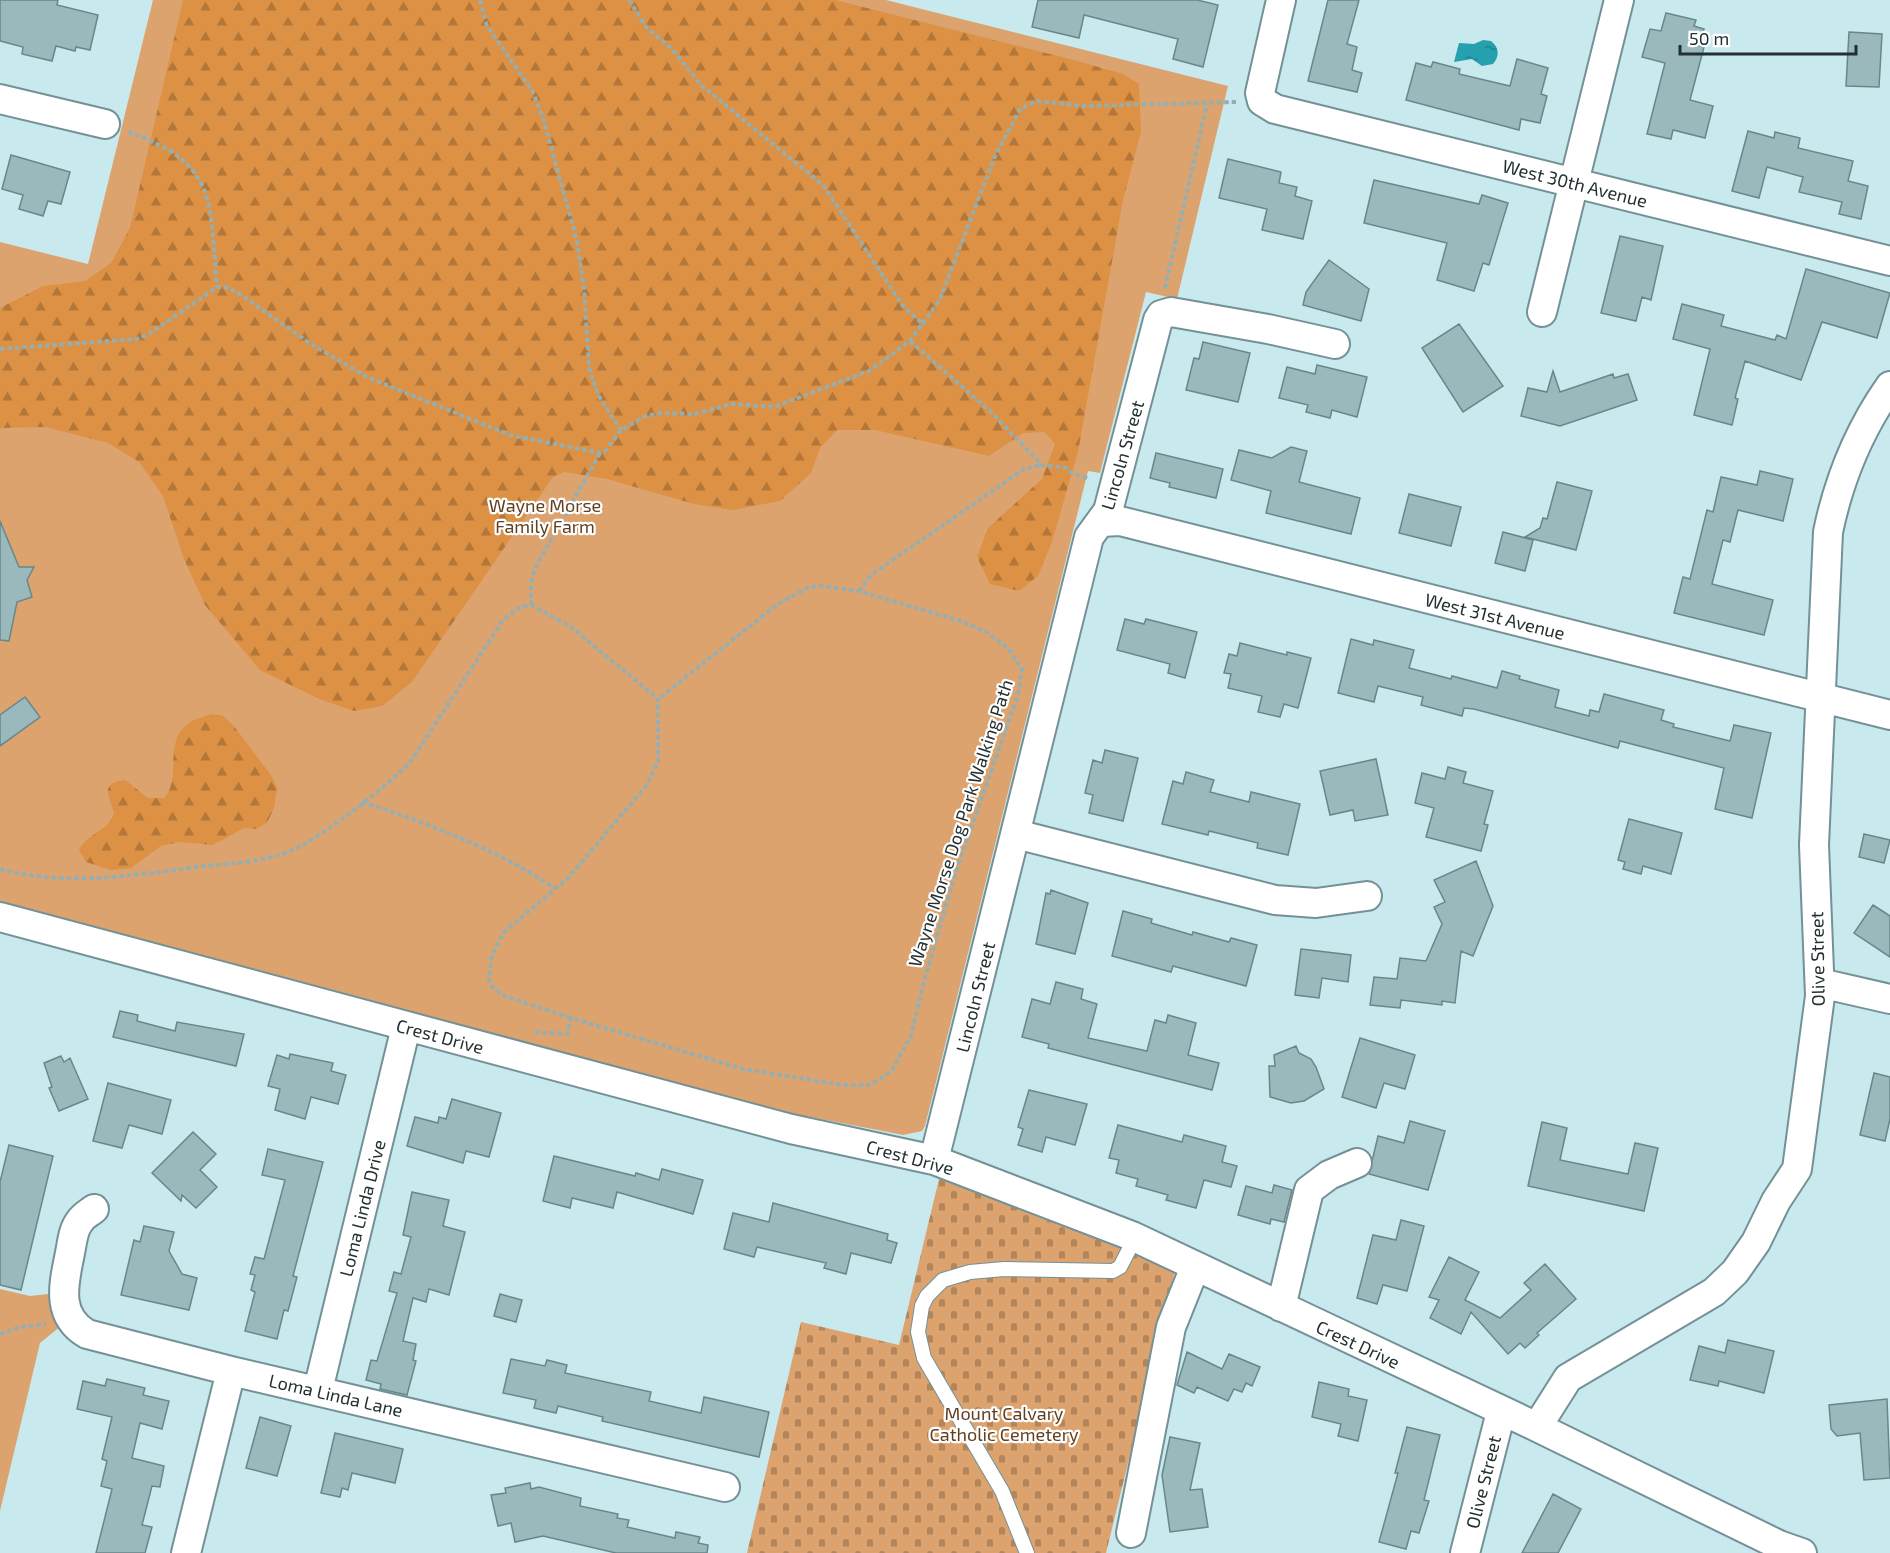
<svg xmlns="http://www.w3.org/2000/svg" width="1890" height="1553" font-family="'Exo 2',sans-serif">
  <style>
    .green { fill: #dda36e }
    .forest { fill: url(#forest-firs) }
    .cemetery { fill: url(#cemetery-stones) }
    .water { fill: url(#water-ripples) }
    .building { fill: #99b9bd; stroke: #69878b; stroke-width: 1.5 }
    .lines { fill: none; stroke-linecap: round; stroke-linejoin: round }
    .lane-casing { stroke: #739196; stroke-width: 16 }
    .street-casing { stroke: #739196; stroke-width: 32 }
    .path { stroke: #94afb2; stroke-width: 4; stroke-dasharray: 4.5 3; stroke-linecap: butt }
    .lane { stroke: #fff; stroke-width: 14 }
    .street { stroke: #fff; stroke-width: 28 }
    .labels { text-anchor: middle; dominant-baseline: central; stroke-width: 4.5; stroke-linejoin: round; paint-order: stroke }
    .street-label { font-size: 18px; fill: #233031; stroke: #fff }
    .park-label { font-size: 18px; fill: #614021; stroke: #fff }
  </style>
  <defs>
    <pattern id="forest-firs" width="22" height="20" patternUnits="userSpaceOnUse" patternTransform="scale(1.5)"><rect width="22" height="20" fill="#dd9144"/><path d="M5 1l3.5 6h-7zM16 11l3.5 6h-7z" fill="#b37739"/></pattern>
    <pattern id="cemetery-stones" width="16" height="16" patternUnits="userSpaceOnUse" patternTransform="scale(1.5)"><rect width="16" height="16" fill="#dda36e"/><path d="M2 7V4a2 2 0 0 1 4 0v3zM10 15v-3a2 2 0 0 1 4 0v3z" fill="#b3855b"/></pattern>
    <pattern id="water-ripples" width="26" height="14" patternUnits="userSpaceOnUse" patternTransform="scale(1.5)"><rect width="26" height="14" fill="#24a0af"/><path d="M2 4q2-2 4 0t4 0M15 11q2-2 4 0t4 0" fill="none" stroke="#1f838f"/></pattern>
  </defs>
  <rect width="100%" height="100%" fill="#c8e9ee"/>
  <path class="green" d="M 153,0 L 886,0 L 1228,86 L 1177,299 L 1146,292 L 1100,473 L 1088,471 L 925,1126 L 922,1131 L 903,1135 L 888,1132 L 769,1109 L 0,902 L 0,242 L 88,264 Z
    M 0,1289 L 30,1296 L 48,1294 L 54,1312 L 62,1325 L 40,1343 L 0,1511 Z"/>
  <path class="forest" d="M 183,0 L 835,0 L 1074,60 L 1123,74 L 1139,84 L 1141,132 L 1123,200 L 1078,452 L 1052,542 L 1038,576 L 1019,591 L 990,584 L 977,557 L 988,528 L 1042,479 L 1055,444 L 1045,432 L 1023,433 L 989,456 L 875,430 L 837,430 L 820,448 L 811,473 L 780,501 L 733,510 L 694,504 L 607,479 L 564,472 L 553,477 L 412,682 L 382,706 L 354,711 L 319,699 L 260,670 L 205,605 L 184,559 L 163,496 L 139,462 L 108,443 L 46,427 L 0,428 L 0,308 L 43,286 L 85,281 L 111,263 L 130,228 Z
    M 211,714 L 223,716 L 233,725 L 271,775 L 277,788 L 274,808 L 267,823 L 256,829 L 244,828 L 213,845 L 180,842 L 161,846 L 131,868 L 111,870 L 86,862 L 79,850 C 87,833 109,831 114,813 C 109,795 99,783 125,780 L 148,798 L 164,798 C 183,777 162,742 189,723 C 194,719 204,717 211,714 Z"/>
  <path class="cemetery" d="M 939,1179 L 1050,1219 L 1175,1271 L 1106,1553 L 747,1553 L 801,1322 L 899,1345 Z"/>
  <path class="water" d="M 1483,40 L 1491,41 C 1499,47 1500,56 1493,64 L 1482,66 L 1472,59 L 1454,62 L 1459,43 L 1474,44 Z"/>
  <path class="building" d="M 0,0 L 58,0 L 57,5 L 98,15 L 90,50 L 76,47 L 75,51 L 56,46 L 52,61 L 22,54 L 23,47 L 0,41 Z
    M 1038,0 L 1197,0 L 1218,5 L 1203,67 L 1173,59 L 1178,39 L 1084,15 L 1079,38 L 1032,27 Z
    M 1328,0 L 1359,0 L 1347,44 L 1357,47 L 1352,70 L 1362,73 L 1357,92 L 1308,81 Z
    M 1666,13 L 1696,20 L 1694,26 L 1704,29 L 1700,46 L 1704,47 L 1690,100 L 1713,106 L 1705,138 L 1673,130 L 1671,139 L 1647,134 L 1665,63 L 1642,57 L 1650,29 L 1661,31 Z
    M 1849,32 L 1882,34 L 1879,87 L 1846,86 Z
    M 1517,59 L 1548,68 L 1541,94 L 1547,96 L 1540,123 L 1521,119 L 1519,130 L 1406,100 L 1416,63 L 1431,67 L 1433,62 L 1460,69 L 1459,74 L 1510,86 Z
    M 1748,131 L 1774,138 L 1775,132 L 1800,138 L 1798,148 L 1853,161 L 1848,181 L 1868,186 L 1861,219 L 1839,214 L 1842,202 L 1799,192 L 1803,177 L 1767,167 L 1759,198 L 1732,191 Z
    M 11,155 L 70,172 L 61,204 L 48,201 L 43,216 L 19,209 L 23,195 L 2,189 Z
    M 1228,159 L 1281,172 L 1279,183 L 1297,187 L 1295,196 L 1312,201 L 1303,239 L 1262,230 L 1267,209 L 1219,198 Z
    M 1374,180 L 1479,204 L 1482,195 L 1508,203 L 1489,265 L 1483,263 L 1474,291 L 1437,280 L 1447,243 L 1364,223 Z
    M 1620,236 L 1663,246 L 1651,300 L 1642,297 L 1636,321 L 1601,313 Z
    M 1329,260 L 1369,289 L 1361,321 L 1303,305 L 1306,292 Z
    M 1806,269 L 1890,293 L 1877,338 L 1822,322 L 1801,380 L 1745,361 L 1735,398 L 1738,399 L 1732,425 L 1694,415 L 1710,349 L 1673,339 L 1682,304 L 1724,315 L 1721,326 L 1775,340 L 1777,335 L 1786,339 Z
    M 1459,324 L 1503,386 L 1463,412 L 1422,348 Z
    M 1203,342 L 1250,353 L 1238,402 L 1186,390 L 1194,358 L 1199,359 Z
    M 1317,365 L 1367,377 L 1357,417 L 1332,410 L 1330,418 L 1306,412 L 1308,405 L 1279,398 L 1287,367 L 1315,374 Z
    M 1553,371 L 1560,392 L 1613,374 L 1614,378 L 1628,374 L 1637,400 L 1560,426 L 1521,416 L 1528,388 L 1547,392 Z
    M 1291,447 L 1307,451 L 1299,482 L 1360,498 L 1351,534 L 1266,513 L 1271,491 L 1231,480 L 1239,450 L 1272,458 Z
    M 1156,453 L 1223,469 L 1216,498 L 1169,487 L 1170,483 L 1150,478 Z
    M 1760,471 L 1793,479 L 1783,521 L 1738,510 L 1730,542 L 1723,540 L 1712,584 L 1773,600 L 1764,635 L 1674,613 L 1683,577 L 1690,579 L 1707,510 L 1713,512 L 1721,477 L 1757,485 Z
    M 1557,482 L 1592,491 L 1576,550 L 1525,537 L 1540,528 L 1543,518 L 1547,519 Z
    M 1409,494 L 1461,507 L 1451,546 L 1399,533 Z
    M 0,521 L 19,567 L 34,567 L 27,580 L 32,597 L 17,602 L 9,641 L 0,640 Z
    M 1503,532 L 1533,540 L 1525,571 L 1495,563 Z
    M 1125,619 L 1144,624 L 1146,619 L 1197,632 L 1185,678 L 1168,673 L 1170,664 L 1117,650 Z
    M 1351,639 L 1373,645 L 1374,640 L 1414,650 L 1409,668 L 1451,679 L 1452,676 L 1497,688 L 1502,671 L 1520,676 L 1519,679 L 1559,690 L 1555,707 L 1589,716 L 1590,710 L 1599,712 L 1604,694 L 1664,710 L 1661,720 L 1674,724 L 1673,727 L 1730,741 L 1734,725 L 1771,733 L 1752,818 L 1715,809 L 1724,768 L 1620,741 L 1618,748 L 1474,709 L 1464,708 L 1462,716 L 1421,705 L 1423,697 L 1378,686 L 1374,702 L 1338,693 Z
    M 1240,643 L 1287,655 L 1287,652 L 1311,658 L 1298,708 L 1284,704 L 1280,717 L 1258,712 L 1262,696 L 1228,688 L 1231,674 L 1224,673 L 1229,654 L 1237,656 Z
    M 25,697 L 40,717 L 0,746 L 0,715 Z
    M 1105,750 L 1138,758 L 1123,821 L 1089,813 L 1093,795 L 1085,793 L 1093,760 L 1102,763 Z
    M 1376,759 L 1388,815 L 1355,821 L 1353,810 L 1330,815 L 1320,771 Z
    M 1448,767 L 1466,772 L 1463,783 L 1493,791 L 1484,824 L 1488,825 L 1481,851 L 1426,837 L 1434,808 L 1415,803 L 1422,773 L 1445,779 Z
    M 1186,772 L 1214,780 L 1210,792 L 1249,802 L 1251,792 L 1300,804 L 1288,855 L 1257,848 L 1258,843 L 1209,831 L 1208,835 L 1162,824 L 1173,781 L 1183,784 Z
    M 1629,819 L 1682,833 L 1671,874 L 1643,866 L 1641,874 L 1623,869 L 1625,862 L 1618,860 Z
    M 1864,834 L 1890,840 L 1884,863 L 1859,857 Z
    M 1476,861 L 1493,906 L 1473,956 L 1461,951 L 1455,1003 L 1442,1001 L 1442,1005 L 1401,1000 L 1400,1008 L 1370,1005 L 1374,977 L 1397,979 L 1400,958 L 1426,961 L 1442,924 L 1434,907 L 1445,902 L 1434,880 Z
    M 1051,890 L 1088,903 L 1075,954 L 1036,944 L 1046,893 L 1050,894 Z
    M 1873,905 L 1890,916 L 1890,957 L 1854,933 Z
    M 1123,911 L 1152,919 L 1151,923 L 1192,935 L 1193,932 L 1229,942 L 1231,938 L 1257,945 L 1246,986 L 1173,966 L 1171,972 L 1112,956 Z
    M 1301,949 L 1351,955 L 1348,982 L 1322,978 L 1319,998 L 1295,995 Z
    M 1056,982 L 1083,989 L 1081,999 L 1097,1004 L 1088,1038 L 1147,1051 L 1155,1020 L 1166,1023 L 1168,1015 L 1196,1023 L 1188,1055 L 1219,1063 L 1212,1090 L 1048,1048 L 1049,1044 L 1022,1037 L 1032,999 L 1050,1004 Z
    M 120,1011 L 138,1015 L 137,1021 L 175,1031 L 177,1022 L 244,1034 L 236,1066 L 113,1037 Z
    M 1360,1038 L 1415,1055 L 1405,1089 L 1384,1083 L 1376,1108 L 1342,1097 Z
    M 1296,1046 L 1299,1053 L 1311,1059 L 1316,1067 L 1324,1089 L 1304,1101 L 1291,1103 L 1270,1097 L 1269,1066 L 1275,1066 L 1274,1055 Z
    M 290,1054 L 333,1063 L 331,1071 L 346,1075 L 338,1104 L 311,1097 L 305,1119 L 275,1110 L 280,1089 L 268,1086 L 277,1055 L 289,1059 Z
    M 61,1056 L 64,1062 L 70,1058 L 88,1099 L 59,1111 L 49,1088 L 52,1087 L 44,1063 Z
    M 1874,1073 L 1890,1077 L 1890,1119 L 1885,1141 L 1860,1135 Z
    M 108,1083 L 171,1100 L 162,1134 L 129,1125 L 122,1148 L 93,1141 Z
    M 1029,1090 L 1087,1104 L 1075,1145 L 1046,1137 L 1042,1152 L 1018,1145 L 1023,1129 L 1018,1127 Z
    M 452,1099 L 501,1113 L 489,1157 L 466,1151 L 463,1163 L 407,1146 L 415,1117 L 438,1123 L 439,1117 L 446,1119 Z
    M 1410,1121 L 1445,1131 L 1428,1190 L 1369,1174 L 1378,1136 L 1404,1143 Z
    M 1542,1122 L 1567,1128 L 1560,1160 L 1628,1174 L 1635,1143 L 1658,1148 L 1644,1211 L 1528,1186 Z
    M 1118,1125 L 1182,1142 L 1184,1135 L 1226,1146 L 1222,1162 L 1237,1166 L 1231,1187 L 1204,1180 L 1196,1208 L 1166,1200 L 1168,1195 L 1136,1186 L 1138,1179 L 1116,1173 L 1119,1160 L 1109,1158 Z
    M 193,1132 L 216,1154 L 200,1170 L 217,1187 L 196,1208 L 182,1195 L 181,1201 L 152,1173 Z
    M 9,1145 L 53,1156 L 21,1290 L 0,1285 L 0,1182 Z
    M 268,1149 L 323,1162 L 293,1276 L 297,1277 L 288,1311 L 284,1310 L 277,1339 L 245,1331 L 255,1292 L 251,1290 L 255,1275 L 250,1274 L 255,1257 L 264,1259 L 285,1180 L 262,1175 Z
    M 554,1156 L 635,1176 L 636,1173 L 659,1180 L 662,1169 L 703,1180 L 693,1214 L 617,1192 L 613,1208 L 572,1198 L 570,1208 L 543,1201 Z
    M 1274,1185 L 1292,1190 L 1284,1222 L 1271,1219 L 1270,1224 L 1238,1215 L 1246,1186 L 1272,1193 Z
    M 412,1192 L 449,1200 L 443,1226 L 465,1232 L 449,1295 L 429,1289 L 426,1302 L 413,1298 L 403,1341 L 416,1344 L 413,1360 L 416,1361 L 407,1395 L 380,1389 L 381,1384 L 366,1380 L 371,1360 L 377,1361 L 397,1293 L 389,1291 L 394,1272 L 401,1274 L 411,1237 L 403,1235 Z
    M 773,1203 L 888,1234 L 887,1240 L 897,1243 L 891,1263 L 851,1253 L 846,1274 L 824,1268 L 826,1263 L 757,1247 L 754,1257 L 724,1249 L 733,1213 L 769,1222 Z
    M 1401,1220 L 1424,1226 L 1407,1291 L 1383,1285 L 1377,1304 L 1357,1298 L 1373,1235 L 1396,1240 Z
    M 144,1226 L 174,1232 L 169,1251 L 182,1274 L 197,1278 L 189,1310 L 121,1295 L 134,1240 L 140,1242 Z
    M 1449,1257 L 1479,1272 L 1465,1300 L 1500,1318 L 1531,1290 L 1524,1283 L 1545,1264 L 1576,1299 L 1537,1333 L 1539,1335 L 1525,1348 L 1520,1343 L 1508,1354 L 1471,1312 L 1461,1334 L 1430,1318 L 1439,1300 L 1429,1297 Z
    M 500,1294 L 522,1300 L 516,1322 L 494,1316 Z
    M 1728,1340 L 1774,1351 L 1764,1393 L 1719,1381 L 1718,1386 L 1690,1380 L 1699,1346 L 1725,1353 Z
    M 1187,1352 L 1222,1369 L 1229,1354 L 1260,1367 L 1252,1386 L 1246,1383 L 1242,1392 L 1234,1389 L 1228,1401 L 1197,1387 L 1194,1393 L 1177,1385 Z
    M 511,1359 L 545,1366 L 547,1360 L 567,1365 L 565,1373 L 651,1392 L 649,1401 L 701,1413 L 704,1397 L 769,1412 L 759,1457 L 602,1421 L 603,1417 L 558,1406 L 556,1413 L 534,1408 L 536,1400 L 503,1393 Z
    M 107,1379 L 145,1388 L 143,1395 L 169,1401 L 162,1429 L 140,1423 L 132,1458 L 164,1466 L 160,1487 L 152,1486 L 142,1525 L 152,1527 L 145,1553 L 96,1553 L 112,1489 L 101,1486 L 107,1461 L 102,1459 L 112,1417 L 77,1409 L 83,1381 L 105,1386 Z
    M 1319,1382 L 1349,1389 L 1348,1396 L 1367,1400 L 1358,1441 L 1338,1436 L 1341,1424 L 1312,1417 Z
    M 1887,1399 L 1890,1478 L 1864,1480 L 1860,1433 L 1837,1436 L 1831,1429 L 1829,1405 Z
    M 260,1417 L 291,1426 L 277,1476 L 246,1468 Z
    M 1407,1427 L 1440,1435 L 1424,1500 L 1429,1501 L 1419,1533 L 1411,1531 L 1406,1549 L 1379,1542 L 1398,1473 L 1395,1473 Z
    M 335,1433 L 403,1449 L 395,1483 L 352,1473 L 348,1490 L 342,1488 L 340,1497 L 321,1493 Z
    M 1170,1437 L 1200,1443 L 1190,1490 L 1202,1489 L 1208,1527 L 1170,1532 L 1162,1475 Z
    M 530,1483 L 531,1489 L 539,1487 L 581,1498 L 580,1506 L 618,1514 L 617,1518 L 629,1520 L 627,1527 L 675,1538 L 676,1532 L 700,1537 L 698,1543 L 708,1545 L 707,1553 L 616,1553 L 543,1536 L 515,1542 L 511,1523 L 498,1526 L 491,1495 L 506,1493 L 505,1488 Z
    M 1553,1494 L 1581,1509 L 1558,1553 L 1522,1553 Z"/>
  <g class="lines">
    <g class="lane-casing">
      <path id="lane" d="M 1027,1553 L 1002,1491 L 924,1358 L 918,1332 L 922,1306 L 927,1296 L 943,1280 L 970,1272 L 1004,1269 L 1113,1271 L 1120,1267 L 1135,1238"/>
    </g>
    <g class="street-casing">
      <path id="street" d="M 1281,0 L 1260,93 L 1262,101 L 1275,109 L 1890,261
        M 0,99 L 105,124
        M 1542,312 L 1619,0
        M 1101,522 L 1120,521 L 1890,715
        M 1016,834 L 1275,900 L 1316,903 L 1367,896
        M 0,917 L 791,1129 L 934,1160 L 1132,1236 L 1537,1427 L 1779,1545 L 1802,1553
        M 1820,983 L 1890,999
        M 934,1160 L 1089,537 L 1108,511 L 1158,320 L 1161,315 L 1171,312 L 1268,329 L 1335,344
        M 94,1209 C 89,1213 83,1216 80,1221 C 73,1229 72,1243 70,1253 C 64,1283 55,1315 87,1334 L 231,1371 L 725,1487
        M 1281,1307 L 1309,1190 L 1329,1175 L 1357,1163
        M 318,1390 L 406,1027
        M 1537,1427 L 1568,1378 L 1714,1292 L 1735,1272 L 1756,1242 L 1776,1201 L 1797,1169 L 1820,996 L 1814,845 L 1828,532 C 1839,479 1859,430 1890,386
        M 1131,1533 L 1171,1327 L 1195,1267
        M 186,1553 L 231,1371
        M 1465,1553 L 1501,1412"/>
    </g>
    <path class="path" d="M 480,0 L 487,26 L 532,90 L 544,121 L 577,241 L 584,288 L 589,368 L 598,395 L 621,430
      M 629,0 L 647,28 L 672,49 L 701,85 L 823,185 L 903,306 L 924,325
      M 128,132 C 220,163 209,204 217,287
      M 1165,288 L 1207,104
      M 910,341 L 990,411 L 1042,465 L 1067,468 L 1072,473 L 1090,479
      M 0,349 L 137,339 L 149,334 L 217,287 L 225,287 L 237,292 L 311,344 L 367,377 L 510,435 L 600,453 L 606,450 L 621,430 L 646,416 L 661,413 L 695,414 L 731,404 L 774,407 L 869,371 L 910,341 L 939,301 L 995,156 L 1021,108 L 1037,101 L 1084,106 L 1236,102
      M 859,591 L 871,575 L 1024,469 L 1042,465
      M 531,605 L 531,583 L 535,568 L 600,453
      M 362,802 C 427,823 497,849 554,888
      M 0,869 C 66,887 137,875 205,866 C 232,863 264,862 290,851 C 320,839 388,786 411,761 L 503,620 L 520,607 L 531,605 L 571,627 L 658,699 L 658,761 L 647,785 L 568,878 L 504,932 L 492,955 L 489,980 L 493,988 L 505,996 L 571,1018
      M 535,1032 L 567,1034 L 571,1018 L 743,1069 L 842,1085 L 868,1085 L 879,1080 L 892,1070 L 911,1036 L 923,985 L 954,877 L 1018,695 L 1022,669 L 1008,648 L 988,633 L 961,621 L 859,591 L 822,586 L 809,587 L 778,604 L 658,699
      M 0,1334 L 20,1327 L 46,1324"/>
    <use href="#lane" class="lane"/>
    <use href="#street" class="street"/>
  </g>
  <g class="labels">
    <g class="street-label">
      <text transform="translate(1575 183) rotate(14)">West 30th Avenue</text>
      <text transform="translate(1122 455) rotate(-74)">Lincoln Street</text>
      <text transform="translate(1495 616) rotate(14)">West 31st Avenue</text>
      <text transform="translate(960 823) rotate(-72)">Wayne Morse Dog Park Walking Path</text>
      <text transform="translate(1817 959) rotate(-91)">Olive Street</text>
      <text transform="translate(975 997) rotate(-76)">Lincoln Street</text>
      <text transform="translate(440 1036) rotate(15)">Crest Drive</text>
      <text transform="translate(910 1157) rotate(15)">Crest Drive</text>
      <text transform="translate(362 1208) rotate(-76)">Loma Linda Drive</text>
      <text transform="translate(1358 1344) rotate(25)">Crest Drive</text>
      <text transform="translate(336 1395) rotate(13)">Loma Linda Lane</text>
      <text transform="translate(1483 1482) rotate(-76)">Olive Street</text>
    </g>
    <g class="park-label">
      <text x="545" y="505">Wayne Morse<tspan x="545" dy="21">Family Farm</tspan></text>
      <text x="1004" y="1413">Mount Calvary<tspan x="1004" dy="21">Catholic Cemetery</tspan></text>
    </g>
  </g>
  <path d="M1680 45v9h176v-9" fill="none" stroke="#233031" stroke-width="3"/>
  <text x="1689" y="45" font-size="18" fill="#233031" stroke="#ffffff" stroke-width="4.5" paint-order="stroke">50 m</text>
</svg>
